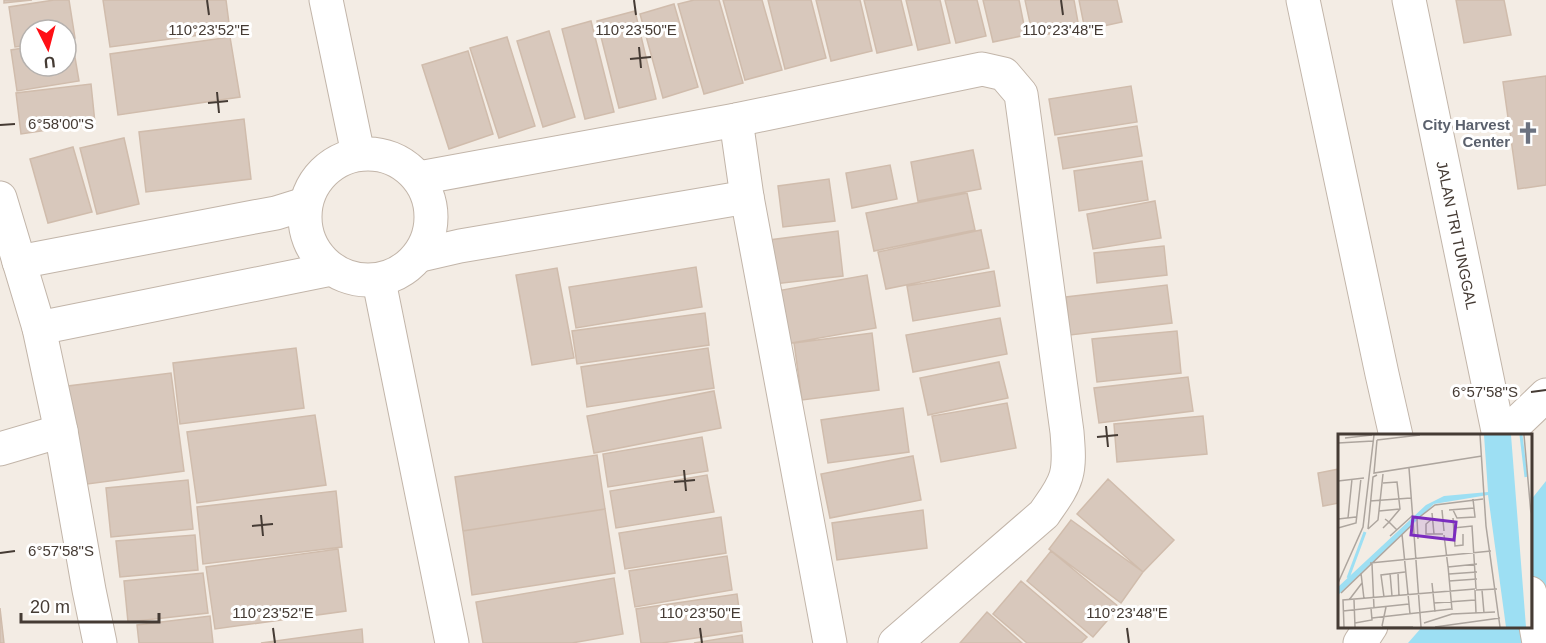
<svg xmlns="http://www.w3.org/2000/svg" width="1546" height="643" font-family="Arial,sans-serif">
  <style>
    .water { fill: #9ddff3 }
    .building { fill: #d8c8bc; stroke: #d0bcac; stroke-width: 1.5 }
    .lines { fill: none; stroke-linecap: round; stroke-linejoin: round }
    .street-casing { stroke: #c2b5a9; stroke-width: 35 }
    .street { stroke: #fff; stroke-width: 33 }
    .ticks { fill: none; stroke: #453b34; stroke-width: 2 }
    .labels { text-anchor: middle; dominant-baseline: central; stroke-width: 6; stroke-linejoin: round; paint-order: stroke }
    .worship-label { font-size: 15px; font-weight: bold; fill: #5b616d; stroke: #fff; text-anchor: end }
    .street-label { font-size: 15px; fill: #453b34; stroke: #fff }
    .inset-river { fill: none; stroke: #9ddff3; stroke-width: 3 }
    .inset-road { fill: none; stroke: #ada59e; stroke-width: 1.5 }
    .view { fill: #7b2cbf; fill-opacity: 0.15; stroke: #7b2cbf; stroke-width: 3 }
    .inset-edge { fill: none; stroke: #453b34; stroke-width: 3 }
    .ticks-label { font-size: 15px; text-anchor: middle; fill: #453b34; stroke: #fff; stroke-width: 6; stroke-linejoin: round; paint-order: stroke }
  </style>
  <rect width="100%" height="100%" fill="#f3ece4"/>
  <path class="water" d="M 1546,481 L 1546,643 L 1408,643 L 1422,627 L 1530,626 L 1530,501 Z"/>
  <path class="building" d="M 4,0 L 32,0 L 4,3 Z
    M 54,0 L 69,0 L 75,38 L 66,39 L 66,30 L 30,30 L 30,45 L 15,47 L 9,7 Z
    M 103,0 L 226,0 L 230,31 L 110,47 Z
    M 694,0 L 719,0 L 743,83 L 704,94 L 678,4 Z
    M 723,0 L 762,0 L 782,70 L 745,80 Z
    M 768,0 L 811,0 L 826,58 L 785,69 Z
    M 816,0 L 860,0 L 872,51 L 831,61 Z
    M 864,0 L 901,0 L 912,45 L 877,53 Z
    M 906,0 L 940,0 L 950,43 L 918,50 Z
    M 945,0 L 977,0 L 986,36 L 956,43 Z
    M 983,0 L 1019,0 L 1026,35 L 993,42 Z
    M 1025,0 L 1074,0 L 1079,28 L 1033,37 Z
    M 1079,0 L 1117,0 L 1122,22 L 1085,30 Z
    M 1456,0 L 1504,0 L 1511,35 L 1464,43 Z
    M 674,4 L 698,87 L 663,98 L 640,14 Z
    M 635,11 L 656,99 L 619,108 L 597,21 Z
    M 591,21 L 614,112 L 585,119 L 562,29 Z
    M 549,31 L 575,117 L 543,127 L 517,41 Z
    M 230,37 L 240,97 L 118,115 L 110,54 Z
    M 507,37 L 535,126 L 499,138 L 470,48 Z
    M 72,40 L 79,81 L 17,91 L 11,50 L 30,47 L 30,66 L 66,66 L 66,41 Z
    M 468,51 L 493,134 L 449,149 L 422,65 Z
    M 1546,76 L 1546,185 L 1518,189 L 1503,82 Z
    M 91,84 L 95,123 L 21,134 L 16,93 Z
    M 1131,86 L 1137,122 L 1055,135 L 1049,99 Z
    M 244,119 L 251,179 L 146,192 L 139,132 Z
    M 1137,126 L 1142,156 L 1063,169 L 1058,138 Z
    M 124,138 L 139,204 L 97,214 L 80,148 Z
    M 73,147 L 92,212 L 48,223 L 30,159 Z
    M 973,150 L 981,189 L 918,201 L 911,162 Z
    M 1142,161 L 1148,200 L 1079,211 L 1074,171 Z
    M 890,165 L 897,199 L 852,208 L 846,173 Z
    M 829,179 L 835,221 L 783,227 L 778,186 Z
    M 967,193 L 975,230 L 874,251 L 866,213 Z
    M 1155,201 L 1161,238 L 1093,249 L 1087,214 Z
    M 981,230 L 989,268 L 886,289 L 878,252 Z
    M 838,231 L 843,276 L 774,284 L 769,240 Z
    M 1164,246 L 1167,275 L 1097,283 L 1094,253 Z
    M 696,267 L 702,307 L 576,328 L 569,287 Z
    M 557,268 L 574,358 L 532,365 L 516,275 Z
    M 994,271 L 1000,306 L 913,321 L 907,286 Z
    M 867,275 L 876,328 L 780,345 L 771,292 Z
    M 1167,285 L 1172,323 L 1070,335 L 1066,297 Z
    M 705,313 L 709,345 L 577,364 L 572,331 Z
    M 1000,318 L 1007,354 L 913,372 L 906,335 Z
    M 1177,331 L 1181,373 L 1097,382 L 1092,339 Z
    M 872,333 L 879,390 L 802,400 L 794,343 Z
    M 296,348 L 304,408 L 180,424 L 173,363 Z
    M 708,348 L 714,388 L 587,407 L 581,367 Z
    M 999,362 L 1008,398 L 928,415 L 920,378 Z
    M 171,373 L 184,471 L 80,485 L 68,386 Z
    M 1188,377 L 1193,411 L 1099,423 L 1094,388 Z
    M 714,391 L 721,428 L 594,453 L 587,416 Z
    M 1007,403 L 1016,448 L 941,462 L 932,416 Z
    M 903,408 L 909,452 L 828,463 L 821,420 Z
    M 315,415 L 326,485 L 197,503 L 187,432 Z
    M 1203,416 L 1207,454 L 1117,462 L 1114,424 Z
    M 702,437 L 708,471 L 608,487 L 603,454 Z
    M 597,455 L 605,509 L 463,531 L 455,477 Z
    M 913,456 L 921,500 L 830,518 L 821,474 Z
    M 1339,469 L 1339,503 L 1323,506 L 1318,473 Z
    M 707,475 L 714,512 L 616,528 L 610,491 Z
    M 1108,479 L 1174,540 L 1143,572 L 1077,514 Z
    M 188,480 L 193,529 L 111,537 L 106,488 Z
    M 336,491 L 342,547 L 203,564 L 197,507 Z
    M 605,509 L 615,573 L 472,595 L 463,531 Z
    M 923,510 L 927,548 L 837,560 L 832,523 Z
    M 721,517 L 726,553 L 625,569 L 619,533 Z
    M 1071,520 L 1143,572 L 1121,603 L 1049,549 Z
    M 195,535 L 198,570 L 120,577 L 116,541 Z
    M 338,549 L 346,611 L 215,629 L 206,567 Z
    M 1051,551 L 1119,607 L 1093,637 L 1027,581 Z
    M 727,556 L 732,590 L 635,607 L 629,571 Z
    M 203,573 L 208,613 L 128,622 L 124,581 Z
    M 614,578 L 623,634 L 572,643 L 483,643 L 476,602 Z
    M 1021,581 L 1087,637 L 1081,643 L 1027,643 L 993,614 Z
    M 737,594 L 742,631 L 662,643 L 641,643 L 636,609 Z
    M 0,608 L 4,643 L 0,643 Z
    M 987,612 L 1022,643 L 960,643 Z
    M 210,616 L 213,643 L 139,643 L 137,625 Z
    M 362,629 L 363,643 L 261,643 Z
    M 742,635 L 743,643 L 694,643 Z"/>
  <g class="lines">
    <g class="street-casing">
      <g id="street">
        <path d="M 326,0 L 358,154"/>
        <path d="M 1303,0 L 1382,374 L 1396,436"/>
        <path id="s1" d="M 1409,0 L 1499,436"/>
        <path d="M 736,120 L 747,197 L 830,643"/>
        <circle cx="368" cy="217" r="63"/>
        <path d="M 419,178 L 736,120 L 982,69 L 1004,74 L 1021,94 L 1067,432 C 1068,446 1070,462 1066,476 C 1062,490 1052,502 1044,514 L 895,643"/>
        <path d="M 0,198 L 39,328 L 61,431 L 89,590 L 100,643"/>
        <path d="M 421,255 L 460,246 L 747,197"/>
        <path d="M 19,262 L 254,217 L 276,213 L 305,204"/>
        <path d="M 379,281 L 452,643"/>
        <path d="M 39,328 L 331,269"/>
        <path d="M 1503,436 L 1546,395"/>
        <path d="M 0,449 L 61,431"/>
        <path d="M 1530,593 L 1539,643"/>
        <path d="M 1360,643 L 1371,626"/>
      </g>
    </g>
    <use href="#street" class="street"/>
  </g>
  <path class="ticks" d="M 207,0 L 209,15M 634,0 L 636,15M 1061,0 L 1063,15M 639,47 L 641,68M 630,59 L 651,57M 217,92 L 219,113M 208,103 L 228,101M 0,125 L 15,124M 1531,392 L 1546,390M 1106,426 L 1108,447M 1097,437 L 1118,435M 684,470 L 686,491M 674,482 L 695,480M 261,515 L 263,536M 252,526 L 273,524M 0,553 L 15,551M 273,628 L 275,643M 700,628 L 702,643M 1127,628 L 1129,643"/>
  <defs>
    <g id="church-bare" transform="scale(1.8)"><path d="M-1.2-6h2.4v3.5h3.3v2.4h-3.3V6h-2.4V-.1h-3.3v-2.4h3.3Z" fill="#6b7280" stroke="#fff" stroke-width="2.5" paint-order="stroke"/></g>
  </defs>
  <g fill-rule="evenodd">
    <use href="#church-bare" x="1528" y="133"/>
  </g>
  <g class="labels">
    <g class="worship-label">
      <text x="1510" y="124">City Harvest<tspan x="1510" dy="17">Center</tspan></text>
    </g>
    <g class="street-label">
      <text stroke="none"><textPath href="#s1" startOffset="240">JALAN TRI TUNGGAL</textPath></text>
    </g>
  </g>
  <g transform="translate(1338 434)">
    <rect width="194" height="194" fill="#f3ece4"/>
    <path d="M 146,1 L 173,1 L 188,193 L 168,193 L 150,61 L 96,70 L 0,161 L 0,153 L 88,71 L 106,62 L 150,58 Z" fill="#9ddff3"/>
    <path class="inset-river" d="M 183,1 L 188,43M 10,144 L 27,98"/>
    <path class="inset-road" d="M 142,1 L 148,92 L 162,193M 186,1 L 193,80 L 193,193M 7,4 L 34,1M 39,6 L 36,39 L 144,22M 39,6 L 82,1M 0,9 L 35,7M 71,34 L 83,193M 0,47 L 26,44M 45,49 L 59,48 L 62,75 L 51,88 L 47,85M 32,67 L 73,64M 104,76 L 106,97M 111,76 L 136,74 L 135,65M 115,76 L 119,84 L 137,83 L 136,74M 41,77 L 62,75M 94,79 L 96,100M 10,84 L 14,45M 95,84 L 88,90 L 88,100 L 105,100M 115,84 L 117,112 L 125,111 L 125,100M 0,85 L 18,83M 0,94 L 18,89 L 23,44M 45,94 L 51,88 L 59,96M 115,94 L 134,92 L 138,155M 30,95 L 35,43 L 39,41M 30,95 L 40,86 L 45,40M 64,100 L 72,180M 106,101 L 110,133M 52,102 L 74,82M 80,105 L 79,85 L 97,71 L 145,65M 32,129 L 153,117M 34,130 L 36,174M 110,132 L 114,176M 110,133 L 139,130M 23,139 L 26,165M 52,139 L 54,162M 60,139 L 61,162M 111,140 L 139,138M 111,147 L 139,145M 0,149 L 25,93 L 36,1M 94,149 L 97,178M 137,156 L 138,179M 138,156 L 159,155M 144,156 L 146,179M 3,159 L 75,90M 46,163 L 43,141 L 67,138M 11,166 L 24,149M 16,166 L 17,193M 96,169 L 137,166M 5,177 L 71,170M 34,184 L 113,175M 17,189 L 34,186 L 33,174M 86,189 L 114,180 L 157,178M 44,192 L 48,173M 6,193 L 5,166 L 137,155M 44,193 L 75,193M 97,193 L 162,184"/>
    <path class="view" d="M 75,83 L 118,88 L 116,106 L 73,101 Z"/>
    <rect width="194" height="194" class="inset-edge"/>
  </g>
  <g class="ticks-label">
    <text x="209" y="35">110°23'52"E</text>
    <text x="636" y="35">110°23'50"E</text>
    <text x="1063" y="35">110°23'48"E</text>
    <text x="61" y="129">6°58'00"S</text>
    <text x="1485" y="397">6°57'58"S</text>
    <text x="61" y="556">6°57'58"S</text>
    <text x="273" y="618">110°23'52"E</text>
    <text x="700" y="618">110°23'50"E</text>
    <text x="1127" y="618">110°23'48"E</text>
  </g>
  <g transform="translate(48 48) rotate(174)"><circle r="28" fill="#ffffff" stroke="#b5b1ae" stroke-width="1.5"/>
  <path d="M0-4.5L10 22L0 15L-10 22Z" fill="#ff0f15"/>
  <text y="-9" font-size="16" font-weight="bold" text-anchor="middle" fill="#453b34">U</text>
  </g>
  <path d="M21 613v9h138v-9" fill="none" stroke="#453b34" stroke-width="3"/>
  <text x="30" y="613" font-size="18" fill="#453b34" stroke="#ffffff" stroke-width="4.5" paint-order="stroke">20 m</text>
</svg>
